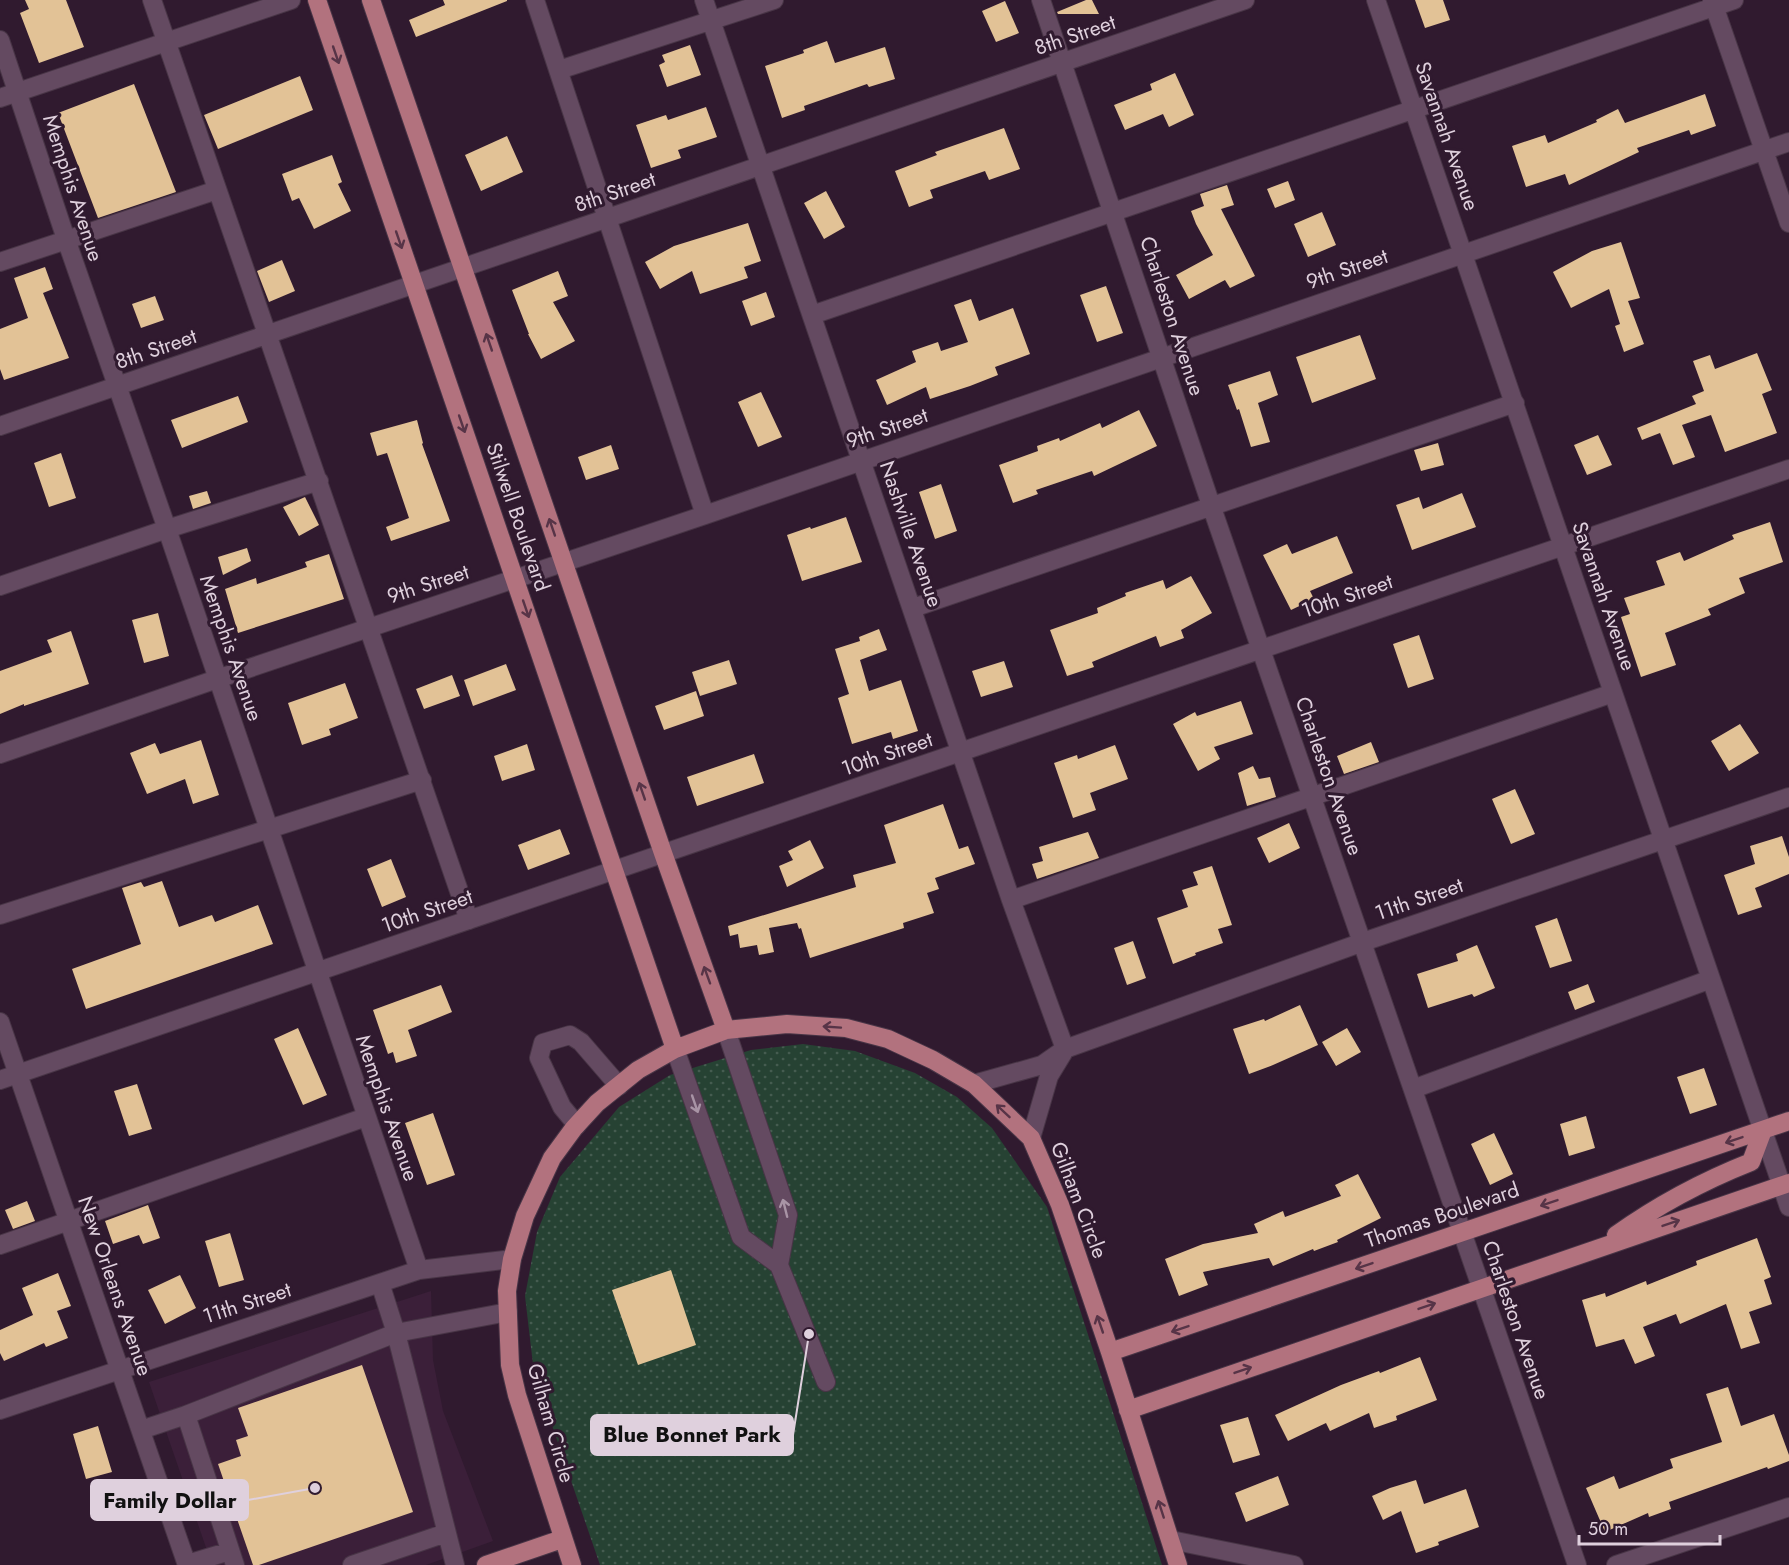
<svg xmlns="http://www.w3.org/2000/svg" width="1789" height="1565" font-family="Jost,sans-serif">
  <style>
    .built { fill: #3b1f39 }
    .park { fill: url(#park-dots) }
    .building { fill: #e2c296 }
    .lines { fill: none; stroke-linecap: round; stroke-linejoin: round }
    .minor-casing { stroke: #483546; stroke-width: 20 }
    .major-casing { stroke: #483546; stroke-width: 20 }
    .minor { stroke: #644a61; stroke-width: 18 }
    .major { stroke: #b2727e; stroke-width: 18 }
    .oneway { stroke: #573447 }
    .oneway2 { stroke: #a894a5 }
    .labels { text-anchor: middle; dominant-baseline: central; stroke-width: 6; stroke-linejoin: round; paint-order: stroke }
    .street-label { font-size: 21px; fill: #dfd0dd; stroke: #301a2f }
    .leader { fill: none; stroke: #dfd0dd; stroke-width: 2 }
    .callout-dot { fill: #dfd0dd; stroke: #301a2f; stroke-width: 2 }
    .callout { fill: #dfd0dd; stroke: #dfd0dd; stroke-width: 2 }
    .callout-label { font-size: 22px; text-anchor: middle; font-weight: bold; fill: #111 }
  </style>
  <defs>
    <pattern id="park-dots" width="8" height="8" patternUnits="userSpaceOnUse" patternTransform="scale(1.5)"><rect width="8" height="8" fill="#264233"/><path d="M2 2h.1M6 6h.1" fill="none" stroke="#455c50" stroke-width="1.8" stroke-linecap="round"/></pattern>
  </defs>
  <rect width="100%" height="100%" fill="#301a2f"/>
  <path class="built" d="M 431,1291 L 433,1360 L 443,1411 L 493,1541 L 426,1565 L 212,1565 L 149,1382 Z"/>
  <path class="park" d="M 803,1044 L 855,1051 L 915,1073 L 957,1097 L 992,1128 L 1047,1207 L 1162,1565 L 600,1565 L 534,1373 L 525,1296 L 537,1232 L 560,1177 L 619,1107 L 670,1075 L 751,1050 Z"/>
  <path class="building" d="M 25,0 L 66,0 L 84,47 L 39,63 L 20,13 L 29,9 Z
    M 443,0 L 507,0 L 507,1 L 416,37 L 409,20 L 445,5 Z
    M 1086,0 L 1092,0 L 1099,14 L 1058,14 L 1057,12 Z
    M 1415,0 L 1443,0 L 1450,20 L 1425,28 Z
    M 1005,1 L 1019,33 L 996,42 L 982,11 Z
    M 827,41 L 835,63 L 885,47 L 895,79 L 869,87 L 867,84 L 804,106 L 805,110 L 782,118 L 765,66 L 804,53 L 803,50 Z
    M 690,45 L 701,75 L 667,87 L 659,65 L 665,62 L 662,55 Z
    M 1175,73 L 1194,115 L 1169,127 L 1163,114 L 1125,130 L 1114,105 L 1152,90 L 1150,84 Z
    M 300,76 L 313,110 L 218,149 L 204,115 Z
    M 134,84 L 176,192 L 98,218 L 58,113 Z
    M 1705,94 L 1716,126 L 1691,135 L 1689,130 L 1637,148 L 1639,152 L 1569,185 L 1565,174 L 1526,187 L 1512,146 L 1545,135 L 1548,143 L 1597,122 L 1596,120 L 1618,109 L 1625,123 Z
    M 706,107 L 717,137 L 678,150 L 681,158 L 651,168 L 636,125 L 666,115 L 668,120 Z
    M 1004,128 L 1020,169 L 989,180 L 985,171 L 930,190 L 933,198 L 909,207 L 895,171 L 937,155 L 935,152 Z
    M 507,136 L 523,172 L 481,191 L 465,155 Z
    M 332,155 L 342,182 L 338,184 L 351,211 L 314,229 L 299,198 L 292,201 L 282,174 Z
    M 1288,181 L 1295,200 L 1275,208 L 1267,189 Z
    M 1227,185 L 1234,205 L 1221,209 L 1255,276 L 1230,288 L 1225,280 L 1189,299 L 1176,275 L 1213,255 L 1196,224 L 1191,211 L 1204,206 L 1200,194 Z
    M 826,191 L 845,227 L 824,239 L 804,203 Z
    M 1322,212 L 1336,245 L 1308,257 L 1294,224 Z
    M 748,223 L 761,261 L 744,267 L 748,278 L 700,294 L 692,271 L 660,289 L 645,262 L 674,246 Z
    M 1621,242 L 1640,298 L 1628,301 L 1644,344 L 1624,352 L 1615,326 L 1620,324 L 1609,289 L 1571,308 L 1553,272 L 1592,251 Z
    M 282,260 L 295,291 L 269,302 L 257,271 Z
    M 45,267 L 53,289 L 43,293 L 69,358 L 4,380 L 0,369 L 0,329 L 28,318 L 14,278 Z
    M 558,271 L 568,296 L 553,302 L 575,341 L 541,359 L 528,334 L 529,334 L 512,290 Z
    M 1106,286 L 1123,333 L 1097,342 L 1080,295 Z
    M 766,292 L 775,317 L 751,326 L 742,301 Z
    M 155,296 L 164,320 L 141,328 L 132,304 Z
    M 971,299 L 979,321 L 1013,308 L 1030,354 L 995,367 L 998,375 L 970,386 L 930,399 L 926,387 L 887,405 L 876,380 L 916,362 L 912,351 L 938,342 L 941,351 L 968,342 L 954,305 Z
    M 1360,335 L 1376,379 L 1312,403 L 1296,357 Z
    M 1757,353 L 1772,390 L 1762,394 L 1777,433 L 1725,452 L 1711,415 L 1682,425 L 1695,457 L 1673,465 L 1660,433 L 1642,440 L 1637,428 L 1696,404 L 1692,396 L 1704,391 L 1693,361 L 1710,355 L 1715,369 Z
    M 1270,371 L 1278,395 L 1258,403 L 1270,442 L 1251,447 L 1239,409 L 1237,410 L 1228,385 Z
    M 761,392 L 782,437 L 758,447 L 738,402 Z
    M 238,396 L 248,422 L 182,448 L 171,420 Z
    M 1139,410 L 1157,446 L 1094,476 L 1092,471 L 1036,490 L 1038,494 L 1013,503 L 999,465 L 1038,451 L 1037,446 L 1059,438 L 1060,441 L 1100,423 L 1102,428 Z
    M 417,420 L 423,443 L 422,444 L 450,521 L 391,541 L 386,527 L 409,518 L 387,453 L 377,456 L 370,433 Z
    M 1598,435 L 1612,465 L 1587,475 L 1574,445 Z
    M 1438,443 L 1444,465 L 1421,471 L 1414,450 Z
    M 611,445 L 619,469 L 586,480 L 578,457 Z
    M 61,453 L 76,498 L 49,507 L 34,463 Z
    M 941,484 L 957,531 L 935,539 L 919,492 Z
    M 207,491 L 211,503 L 193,509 L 189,496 Z
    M 1462,493 L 1476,527 L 1412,550 L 1396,505 L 1419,497 L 1423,509 Z
    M 305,497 L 319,525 L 299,536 L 283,507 Z
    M 846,517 L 862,562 L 802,581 L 787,535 L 810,527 L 811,529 Z
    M 1770,522 L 1783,562 L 1739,578 L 1745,593 L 1708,609 L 1711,615 L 1665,633 L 1676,665 L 1641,677 L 1621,617 L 1630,614 L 1624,598 L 1665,585 L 1656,561 L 1680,552 L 1684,561 L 1734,539 L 1732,535 Z
    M 1337,536 L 1353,573 L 1310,591 L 1314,599 L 1291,610 L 1263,555 L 1287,544 L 1292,554 Z
    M 247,548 L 251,561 L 223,575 L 218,557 Z
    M 329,554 L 344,599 L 238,633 L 225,589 L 256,578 L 257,584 L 307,567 L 305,562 Z
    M 1191,576 L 1212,613 L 1181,630 L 1184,638 L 1160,647 L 1156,636 L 1092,662 L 1094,667 L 1067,676 L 1050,630 L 1098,613 L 1097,608 L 1126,596 L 1125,593 L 1163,580 L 1166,589 Z
    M 158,613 L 169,656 L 144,663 L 132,620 Z
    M 879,629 L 887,650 L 860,660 L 869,691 L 901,680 L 918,731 L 893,739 L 891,732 L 852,744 L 838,698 L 849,694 L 835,649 L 860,641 L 859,637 Z
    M 71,631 L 89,684 L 24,706 L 24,704 L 0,714 L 0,671 L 52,652 L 47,640 Z
    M 1419,635 L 1434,679 L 1408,688 L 1393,644 Z
    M 729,660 L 737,684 L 700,696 L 692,672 Z
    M 1004,661 L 1013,687 L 981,697 L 972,671 Z
    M 506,664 L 516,690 L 473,706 L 464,680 Z
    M 452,675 L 460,696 L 424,709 L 416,689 Z
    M 345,683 L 358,718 L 329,729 L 331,735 L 302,745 L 288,703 Z
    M 696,691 L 704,716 L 664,730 L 655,706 Z
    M 1241,701 L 1253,734 L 1214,747 L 1220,759 L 1198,771 L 1173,724 L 1195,712 L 1197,716 Z
    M 1740,724 L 1759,753 L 1729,771 L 1711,741 Z
    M 201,740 L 219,795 L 193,804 L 185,779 L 147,794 L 130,753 L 155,743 L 160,754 Z
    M 1371,742 L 1379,762 L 1344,774 L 1337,756 Z
    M 527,744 L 535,770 L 502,781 L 494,756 Z
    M 1115,745 L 1128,779 L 1090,793 L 1096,810 L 1073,818 L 1054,763 L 1077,755 L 1078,759 Z
    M 754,754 L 764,783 L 697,806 L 687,777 Z
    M 1253,766 L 1259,779 L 1270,777 L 1276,797 L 1247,806 L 1238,773 Z
    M 1515,789 L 1535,834 L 1511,844 L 1492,799 Z
    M 943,804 L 959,849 L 968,846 L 975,864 L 935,878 L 939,889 L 927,893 L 934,913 L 903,923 L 904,928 L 810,958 L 801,928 L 799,929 L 797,923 L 769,928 L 774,952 L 759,955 L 757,945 L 740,948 L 738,934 L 730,936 L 728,926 L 856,887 L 853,875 L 896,863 L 884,825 Z
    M 1289,823 L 1300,848 L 1269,863 L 1257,838 Z
    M 560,829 L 570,854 L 528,870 L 518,845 Z
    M 1088,832 L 1099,858 L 1037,879 L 1032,864 L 1043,861 L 1039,847 Z
    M 1782,836 L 1789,857 L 1789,874 L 1755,888 L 1762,907 L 1738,915 L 1724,875 L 1755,864 L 1750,846 Z
    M 810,840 L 824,868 L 787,887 L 779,866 L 793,860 L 788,851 Z
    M 391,859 L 406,897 L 382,907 L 367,869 Z
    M 1212,866 L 1232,925 L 1218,929 L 1223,943 L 1195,953 L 1196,955 L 1173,964 L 1157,918 L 1188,907 L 1182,890 L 1198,885 L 1193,872 Z
    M 162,881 L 179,927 L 212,915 L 215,922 L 258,905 L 273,944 L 86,1009 L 72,969 L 141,944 L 122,888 L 141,882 L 144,887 Z
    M 1557,918 L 1572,961 L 1550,968 L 1535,926 Z
    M 1133,941 L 1146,978 L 1127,985 L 1114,948 Z
    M 1477,945 L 1495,988 L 1474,997 L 1472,994 L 1428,1008 L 1417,974 L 1458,961 L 1456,954 Z
    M 1588,984 L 1595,1002 L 1575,1010 L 1568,992 Z
    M 441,985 L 452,1012 L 408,1030 L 417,1056 L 396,1063 L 393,1052 L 388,1054 L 373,1010 Z
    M 1300,1005 L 1318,1045 L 1273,1065 L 1249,1074 L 1233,1029 L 1264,1019 L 1265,1021 Z
    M 298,1028 L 327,1095 L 303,1105 L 274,1039 Z
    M 1347,1028 L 1361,1052 L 1336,1066 L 1322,1042 Z
    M 1704,1068 L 1717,1105 L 1690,1114 L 1677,1077 Z
    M 137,1084 L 152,1129 L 129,1136 L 114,1091 Z
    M 433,1113 L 455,1175 L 427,1185 L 405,1123 Z
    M 1586,1116 L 1595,1148 L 1569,1156 L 1560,1124 Z
    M 1494,1133 L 1513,1174 L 1490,1185 L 1471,1144 Z
    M 1358,1174 L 1381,1218 L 1337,1240 L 1338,1242 L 1314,1251 L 1313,1249 L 1273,1266 L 1269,1258 L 1203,1272 L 1208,1285 L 1179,1296 L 1165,1259 L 1203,1244 L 1258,1233 L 1254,1224 L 1283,1211 L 1285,1217 L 1341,1196 L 1335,1185 Z
    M 27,1201 L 35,1221 L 13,1229 L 5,1210 Z
    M 148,1205 L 160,1238 L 143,1244 L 139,1235 L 113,1244 L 105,1221 Z
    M 230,1233 L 244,1280 L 219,1287 L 205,1241 Z
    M 1757,1238 L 1771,1277 L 1764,1280 L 1772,1304 L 1749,1312 L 1760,1343 L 1741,1349 L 1726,1304 L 1680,1324 L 1676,1314 L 1643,1327 L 1655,1356 L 1635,1364 L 1624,1339 L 1596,1347 L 1582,1300 L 1605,1293 L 1606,1297 L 1646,1281 L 1647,1285 L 1697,1265 L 1696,1261 Z
    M 671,1270 L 696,1345 L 638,1365 L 612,1290 Z
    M 58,1273 L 71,1306 L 57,1311 L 68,1338 L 46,1347 L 44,1343 L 4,1361 L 0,1353 L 0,1330 L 33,1315 L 22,1288 Z
    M 180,1275 L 196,1308 L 165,1324 L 148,1290 Z
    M 1420,1357 L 1437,1400 L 1396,1416 L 1397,1420 L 1374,1428 L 1369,1413 L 1330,1431 L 1326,1423 L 1288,1441 L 1275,1415 L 1341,1385 L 1379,1371 L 1380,1373 Z
    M 362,1365 L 413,1512 L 259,1565 L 253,1565 L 218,1464 L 241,1456 L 236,1440 L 248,1436 L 238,1408 Z
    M 1728,1387 L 1741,1426 L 1774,1414 L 1789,1455 L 1789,1461 L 1768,1469 L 1767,1467 L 1669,1502 L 1671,1509 L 1649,1517 L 1648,1513 L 1605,1532 L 1586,1488 L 1614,1476 L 1619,1489 L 1673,1468 L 1670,1459 L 1722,1442 L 1706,1394 Z
    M 1248,1417 L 1260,1455 L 1233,1463 L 1220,1425 Z
    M 98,1426 L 112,1472 L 86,1479 L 73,1434 Z
    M 1278,1476 L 1289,1505 L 1246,1522 L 1235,1493 Z
    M 1416,1480 L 1424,1504 L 1466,1489 L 1479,1527 L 1438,1542 L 1439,1545 L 1416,1553 L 1401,1511 L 1383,1520 L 1372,1496 L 1390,1488 Z"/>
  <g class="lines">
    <g class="minor-casing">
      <path id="minor" d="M 152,0 L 469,920
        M 535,0 L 705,515
        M 704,0 L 1011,900 L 1065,1049
        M 1041,0 L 1211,505 L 1577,1565
        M 1376,0 L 1789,1207
        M 1712,0 L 1789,223
        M 0,40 L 66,239 L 167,529 L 419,1270
        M 559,70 L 774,0
        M 0,98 L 291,0
        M 0,262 L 217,190
        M 812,315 L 1734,0
        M 0,426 L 1245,0
        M 0,586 L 167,529 L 319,481
        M 913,608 L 1515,403
        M 0,754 L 217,679 L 705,515 L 1789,142
        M 1011,900 L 1613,693
        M 0,915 L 422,780
        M 0,1022 L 187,1565
        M 726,1030 L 788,1215 L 779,1265
        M 675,1049 L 741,1237 L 779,1265 L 826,1382
        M 0,1080 L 1789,469
        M 974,1084 L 1042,1065 L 1065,1049 L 1363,942 L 1789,797
        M 1413,1089 L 1711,979
        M 577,1125 L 562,1107 L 539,1058 L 543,1043 L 570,1035 L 581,1042 L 619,1086
        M 1031,1138 L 1049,1076 L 1063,1053
        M 0,1245 L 366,1117
        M 0,1410 L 419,1270 L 512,1259
        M 141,1430 L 186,1415
        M 1171,1540 L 1294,1565
        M 187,1564 L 230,1551
        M 235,1565 L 186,1415 L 396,1333 L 380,1283
        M 352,1565 L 446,1533
        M 455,1565 L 396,1333 L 508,1312
        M 1616,1565 L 1789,1507"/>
    </g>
    <g class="major-casing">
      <path id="major" d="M 317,0 L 675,1049
        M 371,0 L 663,853 L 726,1030
        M 1616,1235 C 1658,1205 1703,1181 1751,1162 L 1763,1130
        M 1110,1352 L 1789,1121
        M 1128,1410 L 1789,1183
        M 486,1565 L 562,1539
        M 572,1565 L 517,1395 L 510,1365 L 507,1291 L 512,1259 L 525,1216 L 552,1158 L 574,1128 L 597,1103 L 638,1070 L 675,1049 L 726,1030 L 787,1024 L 846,1028 L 888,1039 L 933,1060 L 974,1084 L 1031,1138 L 1060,1205 L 1110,1352 L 1178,1565"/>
    </g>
    <use href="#minor" class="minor"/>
    <use href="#major" class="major"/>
  </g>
  <defs><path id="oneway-shaft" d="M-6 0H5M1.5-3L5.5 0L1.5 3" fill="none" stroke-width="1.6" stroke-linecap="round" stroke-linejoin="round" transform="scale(1.5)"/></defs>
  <g class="oneway">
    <use href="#oneway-shaft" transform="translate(336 55) rotate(71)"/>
    <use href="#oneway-shaft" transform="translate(399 240) rotate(71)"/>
    <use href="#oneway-shaft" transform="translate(489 342) rotate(-109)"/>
    <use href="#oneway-shaft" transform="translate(462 424) rotate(71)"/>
    <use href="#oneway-shaft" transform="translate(552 527) rotate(-109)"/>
    <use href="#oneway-shaft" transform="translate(526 609) rotate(71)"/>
    <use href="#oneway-shaft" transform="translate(642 791) rotate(-109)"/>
    <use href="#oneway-shaft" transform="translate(707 975) rotate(-110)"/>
    <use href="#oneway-shaft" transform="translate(832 1027) rotate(-176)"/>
    <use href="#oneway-shaft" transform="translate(1003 1111) rotate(-137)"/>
    <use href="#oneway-shaft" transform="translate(1734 1140) rotate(161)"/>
    <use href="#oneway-shaft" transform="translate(1549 1203) rotate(161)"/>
    <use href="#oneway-shaft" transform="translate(1671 1223) rotate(-19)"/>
    <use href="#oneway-shaft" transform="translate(1364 1266) rotate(161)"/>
    <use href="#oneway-shaft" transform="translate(1427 1306) rotate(-19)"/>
    <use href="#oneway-shaft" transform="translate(1100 1324) rotate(-109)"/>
    <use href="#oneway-shaft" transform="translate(1180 1329) rotate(161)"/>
    <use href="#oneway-shaft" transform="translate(1243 1370) rotate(-19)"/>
    <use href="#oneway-shaft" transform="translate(1161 1509) rotate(-108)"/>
  </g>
  <g class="oneway2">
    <use href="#oneway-shaft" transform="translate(695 1104) rotate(71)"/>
    <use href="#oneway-shaft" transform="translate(785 1208) rotate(-104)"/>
  </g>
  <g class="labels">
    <g class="street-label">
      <text transform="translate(1075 35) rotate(-19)">8th Street</text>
      <text transform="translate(1447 136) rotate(71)">Savannah Avenue</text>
      <text transform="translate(73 188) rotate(72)">Memphis Avenue</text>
      <text transform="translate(615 192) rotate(-19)">8th Street</text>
      <text transform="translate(1347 269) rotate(-19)">9th Street</text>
      <text transform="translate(1172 316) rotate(72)">Charleston Avenue</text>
      <text transform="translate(156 349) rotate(-19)">8th Street</text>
      <text transform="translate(887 428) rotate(-19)">9th Street</text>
      <text transform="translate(518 517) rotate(71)">Stilwell Boulevard</text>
      <text transform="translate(911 534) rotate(71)">Nashville Avenue</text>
      <text transform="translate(428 584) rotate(-18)">9th Street</text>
      <text transform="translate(1347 596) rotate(-19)">10th Street</text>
      <text transform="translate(1604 596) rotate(71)">Savannah Avenue</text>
      <text transform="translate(231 648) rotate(71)">Memphis Avenue</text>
      <text transform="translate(887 754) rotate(-19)">10th Street</text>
      <text transform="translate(1329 776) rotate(71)">Charleston Avenue</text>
      <text transform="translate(1419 899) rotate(-19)">11th Street</text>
      <text transform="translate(427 911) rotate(-19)">10th Street</text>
      <text transform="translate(387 1108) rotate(71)">Memphis Avenue</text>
      <text transform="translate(1079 1200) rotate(69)">Gilham Circle</text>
      <text transform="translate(1442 1215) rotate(-19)">Thomas Boulevard</text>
      <text transform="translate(115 1286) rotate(71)">New Orleans Avenue</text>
      <text transform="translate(247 1303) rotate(-18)">11th Street</text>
      <text transform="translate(1516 1320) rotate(71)">Charleston Avenue</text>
      <text transform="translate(551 1423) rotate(74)">Gilham Circle</text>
    </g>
  </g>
  <path class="leader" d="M809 1334L793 1435M315 1488L248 1500"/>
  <g class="callout-dot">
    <circle cx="809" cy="1334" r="6"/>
    <circle cx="315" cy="1488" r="6"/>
  </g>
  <g class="callout">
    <rect x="591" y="1415" width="202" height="40" rx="6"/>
    <rect x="91" y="1480" width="157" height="40" rx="6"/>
  </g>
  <g class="callout-label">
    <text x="692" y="1442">Blue Bonnet Park</text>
    <text x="170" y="1508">Family Dollar</text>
  </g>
  <path d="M1579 1535v9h141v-9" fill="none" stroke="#dfd0dd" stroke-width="3"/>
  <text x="1588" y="1535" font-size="18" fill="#dfd0dd" stroke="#301a2f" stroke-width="4.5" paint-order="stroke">50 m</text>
</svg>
